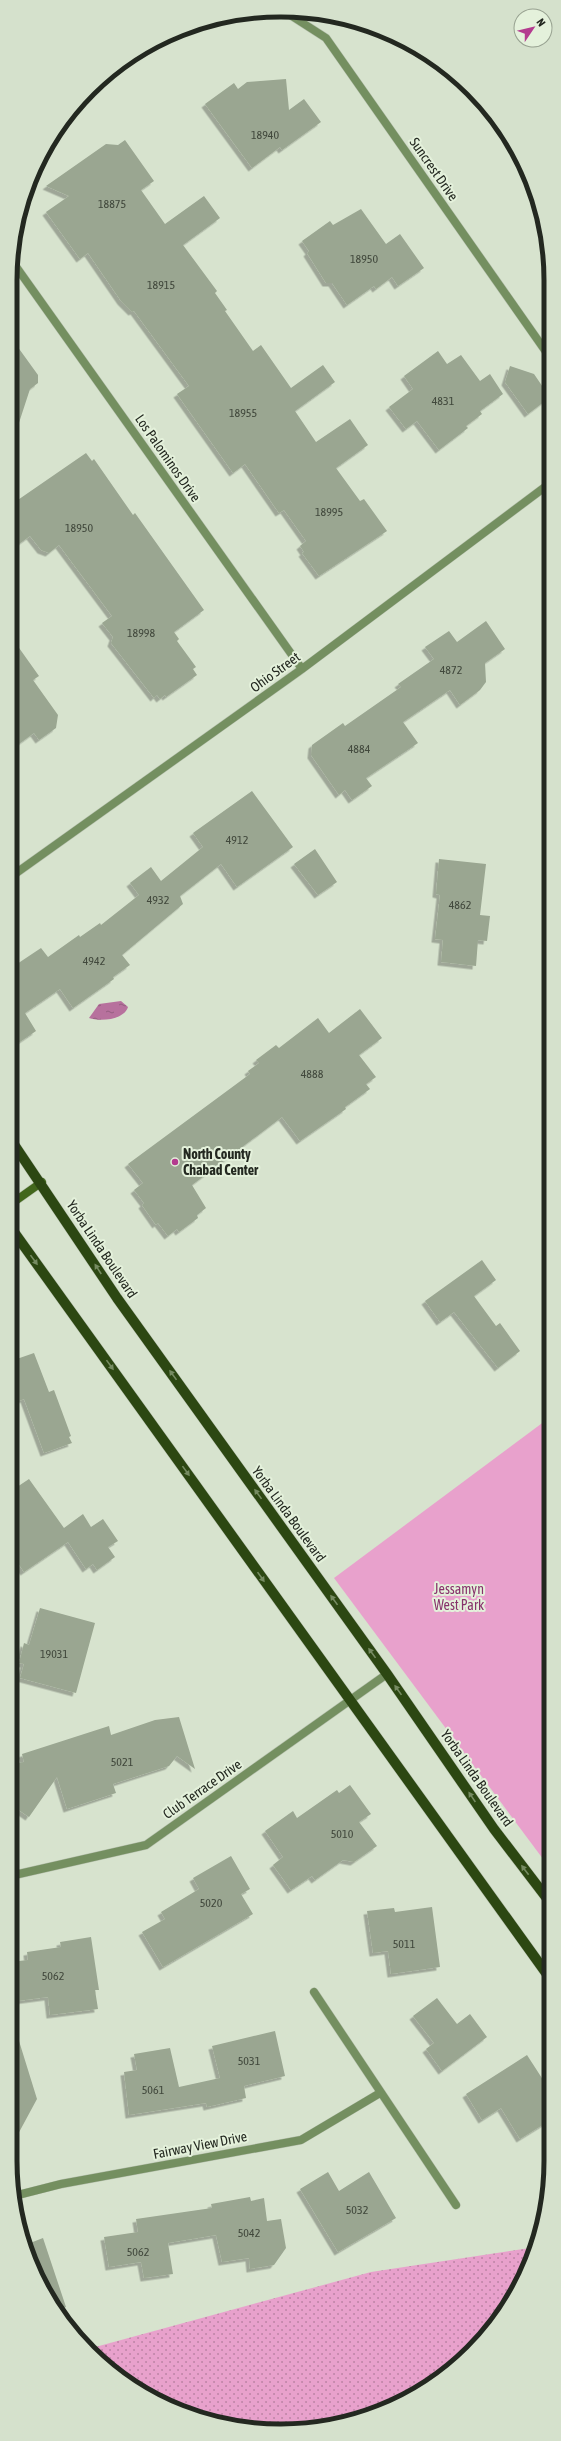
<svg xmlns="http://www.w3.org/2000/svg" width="561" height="2441" font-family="'Asap Condensed',sans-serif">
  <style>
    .grass { fill: url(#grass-dots) }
    .green { fill: #e8a1cc }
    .water { fill: url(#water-ripples) }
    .building { fill: #9aa691; filter: url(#shadow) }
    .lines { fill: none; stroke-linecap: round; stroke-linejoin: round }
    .street-casing { stroke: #b7c1af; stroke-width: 9 }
    .secondary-casing { stroke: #b7c1af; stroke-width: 9 }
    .primary-casing { stroke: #b7c1af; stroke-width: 11 }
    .street { stroke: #748f60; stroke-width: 8 }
    .secondary { stroke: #42671c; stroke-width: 8 }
    .primary { stroke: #2c4712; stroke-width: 10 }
    .oneway { fill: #768b62 }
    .poi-dot { fill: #b43b8f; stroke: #e4f1db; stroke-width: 1.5 }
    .labels { text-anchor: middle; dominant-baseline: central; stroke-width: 4; stroke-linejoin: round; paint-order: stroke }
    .number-label { font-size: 12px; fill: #41483c }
    .street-label { font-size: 14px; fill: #232820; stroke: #e4f1db }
    .poi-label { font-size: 14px; font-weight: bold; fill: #232820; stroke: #e4f1db; text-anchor: start }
    .park-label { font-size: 14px; fill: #87316b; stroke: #e4f1db }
    .rim { fill: none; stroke: #232820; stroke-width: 5 }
  </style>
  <defs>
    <pattern id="grass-dots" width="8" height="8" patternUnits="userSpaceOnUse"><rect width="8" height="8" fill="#e8a1cc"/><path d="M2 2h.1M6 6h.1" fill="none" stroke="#bc83a5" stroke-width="1.8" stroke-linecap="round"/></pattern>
    <pattern id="water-ripples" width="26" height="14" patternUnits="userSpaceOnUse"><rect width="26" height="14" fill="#b7719d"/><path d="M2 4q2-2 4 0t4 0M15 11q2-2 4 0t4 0" fill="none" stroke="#945d80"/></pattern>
    <filter id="shadow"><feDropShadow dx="-3.5" dy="3.5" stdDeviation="0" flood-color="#0004"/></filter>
  </defs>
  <rect width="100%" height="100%" fill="#d7e3ce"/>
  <path class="grass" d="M 537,2247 L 515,2296 L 484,2339 L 445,2375 L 400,2403 L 351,2422 L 263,2430 L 210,2422 L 161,2403 L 116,2375 L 88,2349 L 371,2272 Z"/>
  <path class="green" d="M 549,1418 L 549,1867 L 334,1578 Z"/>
  <path class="water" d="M 121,1001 L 128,1007 C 124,1020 100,1022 89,1018 L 99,1004 Z"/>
  <path class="building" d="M 286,79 L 289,110 L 304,99 L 321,122 L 282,150 L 280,147 L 252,168 L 205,104 L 234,83 L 238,89 L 247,82 Z
    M 125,140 L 154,181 L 141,190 L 165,224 L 204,196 L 220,218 L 183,245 L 217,291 L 215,293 L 227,310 L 225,311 L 253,351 L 261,345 L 291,388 L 323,365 L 335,382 L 295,411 L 316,442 L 350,419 L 368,445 L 336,468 L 360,501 L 364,499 L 387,531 L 319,576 L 302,553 L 304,552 L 300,546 L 306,541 L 284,510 L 279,513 L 245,464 L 233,473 L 177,394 L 189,386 L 134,311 L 132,312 L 121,301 L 88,253 L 80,259 L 46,212 L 69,196 L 46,186 L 106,144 L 118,145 Z
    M 361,209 L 386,244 L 400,234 L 424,268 L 398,286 L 392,277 L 376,289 L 374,286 L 347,305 L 332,283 L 326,283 L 307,253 L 309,251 L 302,241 L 330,221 L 333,225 Z
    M 12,339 L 38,375 L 38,383 L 30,389 L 16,432 L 12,431 Z
    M 438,351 L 447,364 L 461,355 L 480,381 L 490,374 L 503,394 L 480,411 L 482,414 L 466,426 L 468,428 L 439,450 L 417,421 L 406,429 L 389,407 L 413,389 L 404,376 Z
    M 510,366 L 534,374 L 549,396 L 549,398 L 528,414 L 505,382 Z
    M 86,453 L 92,461 L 94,459 L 133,515 L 135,513 L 204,610 L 174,632 L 179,639 L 177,641 L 196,667 L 193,669 L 197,675 L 166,697 L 165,695 L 160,699 L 157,695 L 154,698 L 111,643 L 113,637 L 102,623 L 112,616 L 59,545 L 49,553 L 41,550 L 30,536 L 12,549 L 12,504 Z
    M 486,621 L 505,649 L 485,663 L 486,682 L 480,690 L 460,705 L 450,690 L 403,722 L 418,743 L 366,778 L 372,786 L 352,800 L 345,790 L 339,795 L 311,755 L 312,745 L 343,723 L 345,726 L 401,687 L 398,684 L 434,659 L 425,647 L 449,631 L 457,642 Z
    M 12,638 L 39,676 L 33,680 L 58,715 L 56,728 L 39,740 L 34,733 L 12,749 Z
    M 252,791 L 293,847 L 237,887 L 221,864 L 180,896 L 183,904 L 122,955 L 130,965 L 113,977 L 114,979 L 73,1008 L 60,989 L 25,1013 L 36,1031 L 11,1048 L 11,968 L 41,948 L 48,957 L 79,935 L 80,937 L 100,923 L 101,925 L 139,895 L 130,883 L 151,867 L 161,881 L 203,847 L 193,833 Z
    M 315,849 L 337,882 L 318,895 L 294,864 Z
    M 439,859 L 486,864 L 480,915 L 490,916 L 487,941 L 478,940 L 476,966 L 441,962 L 443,940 L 435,939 L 440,895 L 436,894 Z
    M 360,1009 L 382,1038 L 359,1055 L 376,1077 L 366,1084 L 370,1089 L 345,1107 L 346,1109 L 300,1141 L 282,1117 L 192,1185 L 206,1208 L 197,1215 L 198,1218 L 179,1232 L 177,1229 L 168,1236 L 158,1223 L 156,1225 L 142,1205 L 144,1203 L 134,1190 L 143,1183 L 128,1164 L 250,1074 L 248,1071 L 259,1063 L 256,1060 L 276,1045 L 279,1048 L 318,1018 L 329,1033 Z
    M 482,1260 L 496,1280 L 474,1296 L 496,1326 L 500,1323 L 520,1351 L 498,1368 L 454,1312 L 440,1322 L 425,1301 Z
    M 34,1353 L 49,1392 L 54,1390 L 71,1436 L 69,1437 L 72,1443 L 44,1453 L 24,1399 L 11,1404 L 11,1361 Z
    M 29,1479 L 64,1528 L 83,1514 L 91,1527 L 103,1519 L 118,1541 L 108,1547 L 115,1557 L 97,1570 L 93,1564 L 86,1569 L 68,1542 L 24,1572 L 11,1553 L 11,1491 Z
    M 40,1608 L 95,1623 L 76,1693 L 20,1678 L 24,1664 L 19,1663 L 24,1643 L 29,1645 Z
    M 179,1717 L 195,1769 L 177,1756 L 169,1766 L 113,1784 L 116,1793 L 67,1809 L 57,1777 L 29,1817 L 10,1804 L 10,1764 L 24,1762 L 22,1754 L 109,1726 L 111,1735 L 155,1720 Z
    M 350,1785 L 371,1814 L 359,1822 L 377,1846 L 354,1862 L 343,1860 L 315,1880 L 312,1876 L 291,1890 L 273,1865 L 283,1857 L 265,1831 L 293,1811 L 297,1818 L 337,1790 L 339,1793 Z
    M 231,1856 L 250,1889 L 241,1894 L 253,1914 L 163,1967 L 142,1932 L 165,1919 L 161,1912 L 199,1889 L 193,1878 Z
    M 432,1907 L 440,1967 L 391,1974 L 388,1951 L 373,1953 L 367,1911 L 394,1908 L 395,1912 Z
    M 91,1937 L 99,1990 L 95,1990 L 98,2009 L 50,2015 L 48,1997 L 10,2002 L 10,1962 L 28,1960 L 27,1952 L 61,1947 L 60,1942 Z
    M 437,1998 L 457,2024 L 470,2014 L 487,2037 L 442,2071 L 426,2049 L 434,2043 L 413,2016 Z
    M 10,2028 L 15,2028 L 37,2099 L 10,2149 Z
    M 275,2031 L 285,2076 L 244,2086 L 246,2098 L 207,2107 L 206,2103 L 129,2115 L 124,2072 L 137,2070 L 134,2054 L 170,2048 L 179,2087 L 220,2078 L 212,2046 Z
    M 527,2055 L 549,2089 L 549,2121 L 520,2139 L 501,2108 L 482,2120 L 466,2094 Z
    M 328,2172 L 339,2191 L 369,2172 L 396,2218 L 338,2252 L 300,2189 Z
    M 250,2197 L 251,2201 L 264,2198 L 267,2221 L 281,2219 L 286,2248 L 274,2265 L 250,2269 L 249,2258 L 222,2262 L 216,2235 L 168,2243 L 173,2274 L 144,2278 L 141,2262 L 109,2267 L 104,2237 L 138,2232 L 136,2219 L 212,2208 L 211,2204 Z
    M 43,2238 L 66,2307 L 59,2310 L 31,2264 L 25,2245 Z"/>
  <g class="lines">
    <g class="street-casing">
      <path id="street" d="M 284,11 L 326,38 L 549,356
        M 12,261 L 302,669
        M 12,876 L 302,669 L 549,484
        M 10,1876 L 146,1845 L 387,1674
        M 314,1992 L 456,2205
        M 14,2196 L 61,2184 L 301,2140 L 380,2093"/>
    </g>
    <g class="secondary-casing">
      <path id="secondary" d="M 11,1204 L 42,1182"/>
    </g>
    <g class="primary-casing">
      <path id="primary" d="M 11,1140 L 117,1298 L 387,1674 L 494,1829 L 549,1901
        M 11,1228 L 549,1977"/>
    </g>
    <use href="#street" class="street"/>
    <use href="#secondary" class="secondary"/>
    <use href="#primary" class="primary"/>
  </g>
  <defs><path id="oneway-solid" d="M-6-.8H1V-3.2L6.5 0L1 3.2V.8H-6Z"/></defs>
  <g class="oneway">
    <use href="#oneway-solid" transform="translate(34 1260) rotate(54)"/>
    <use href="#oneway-solid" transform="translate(98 1269) rotate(-123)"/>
    <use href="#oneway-solid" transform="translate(110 1365) rotate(54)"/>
    <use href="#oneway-solid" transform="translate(173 1375) rotate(-126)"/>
    <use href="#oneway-solid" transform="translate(186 1471) rotate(54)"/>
    <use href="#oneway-solid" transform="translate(258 1494) rotate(-126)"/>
    <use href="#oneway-solid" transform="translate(261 1577) rotate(55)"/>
    <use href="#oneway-solid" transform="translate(334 1600) rotate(-126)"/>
    <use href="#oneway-solid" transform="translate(372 1653) rotate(-126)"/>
    <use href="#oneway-solid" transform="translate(398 1690) rotate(-125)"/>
    <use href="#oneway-solid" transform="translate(472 1797) rotate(-124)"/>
    <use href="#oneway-solid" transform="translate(525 1870) rotate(-127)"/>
  </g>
  <circle class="poi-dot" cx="175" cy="1162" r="4"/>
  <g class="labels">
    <g class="number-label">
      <text x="265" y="135">18940</text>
      <text x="112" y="204">18875</text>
      <text x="364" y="259">18950</text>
      <text x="161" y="285">18915</text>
      <text x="443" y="401">4831</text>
      <text x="243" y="413">18955</text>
      <text x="329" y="512">18995</text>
      <text x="79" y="528">18950</text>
      <text x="141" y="633">18998</text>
      <text x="451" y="670">4872</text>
      <text x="359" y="749">4884</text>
      <text x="237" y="840">4912</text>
      <text x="158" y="900">4932</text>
      <text x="460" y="905">4862</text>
      <text x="94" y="961">4942</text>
      <text x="312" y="1074">4888</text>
      <text x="54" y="1654">19031</text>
      <text x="122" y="1762">5021</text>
      <text x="342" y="1834">5010</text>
      <text x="211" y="1903">5020</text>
      <text x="404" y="1944">5011</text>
      <text x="53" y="1976">5062</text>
      <text x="249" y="2061">5031</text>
      <text x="153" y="2090">5061</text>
      <text x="357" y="2210">5032</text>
      <text x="249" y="2233">5042</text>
      <text x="138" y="2252">5062</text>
    </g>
    <g class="street-label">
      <text transform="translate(434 169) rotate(55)">Suncrest Drive</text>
      <text transform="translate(168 458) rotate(55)">Los Palominos Drive</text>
      <text transform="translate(275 672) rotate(-36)">Ohio Street</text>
      <text transform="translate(102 1249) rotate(56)">Yorba Linda Boulevard</text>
      <text transform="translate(289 1514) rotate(54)">Yorba Linda Boulevard</text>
      <text transform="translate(477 1778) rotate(55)">Yorba Linda Boulevard</text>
      <text transform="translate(202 1789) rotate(-35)">Club Terrace Drive</text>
      <text transform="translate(200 2145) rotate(-11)">Fairway View Drive</text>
    </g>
    <g class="poi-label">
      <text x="183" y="1154">North County<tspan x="183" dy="16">Chabad Center</tspan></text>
    </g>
    <g class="park-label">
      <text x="459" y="1589">Jessamyn<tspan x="459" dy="16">West Park</tspan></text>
    </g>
  </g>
  <path d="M0 0H561V2441H0ZM280 17H281A263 263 0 0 1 544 280V2161A263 263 0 0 1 281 2424H280A263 263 0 0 1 17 2161V280A263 263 0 0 1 280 17Z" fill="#d5e1cc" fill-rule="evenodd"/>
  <path class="rim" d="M280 17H281A263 263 0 0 1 544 280V2161A263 263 0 0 1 281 2424H280A263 263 0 0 1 17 2161V280A263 263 0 0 1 280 17Z"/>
  <g transform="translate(533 28) rotate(55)"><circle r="19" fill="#e4f1db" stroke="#97a190"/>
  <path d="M0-3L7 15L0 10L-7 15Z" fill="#b43b8f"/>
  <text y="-6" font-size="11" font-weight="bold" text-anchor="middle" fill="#232820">N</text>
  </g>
</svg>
